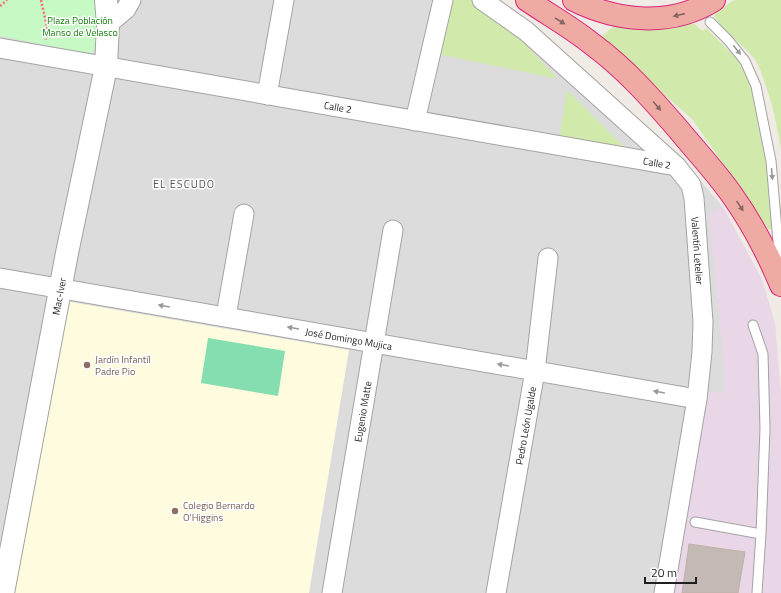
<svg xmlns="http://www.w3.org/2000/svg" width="781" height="593" font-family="'Titillium Web',sans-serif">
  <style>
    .residential { fill: #dddcdc }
    .industrial { fill: #e9d7e8 }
    .education { fill: #fffbdf }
    .grass { fill: #d2e9ac }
    .park { fill: #c6f9c3 }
    .pitch { fill: #84deb0 }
    .building { fill: #c4bab5; stroke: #c1b0a8 }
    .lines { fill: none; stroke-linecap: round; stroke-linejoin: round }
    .service-casing { stroke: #a3a3a3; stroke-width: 11 }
    .minor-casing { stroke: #a3a3a3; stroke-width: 21 }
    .tertiary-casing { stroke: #a3a3a3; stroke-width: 24 }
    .trunk-casing { stroke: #da267b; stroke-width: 24 }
    .path { stroke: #f96d71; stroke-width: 2.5; stroke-dasharray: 2 2; stroke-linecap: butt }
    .service { stroke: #fff; stroke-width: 9 }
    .minor { stroke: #fff; stroke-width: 19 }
    .tertiary { stroke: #fff; stroke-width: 22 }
    .trunk { stroke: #f0aaa4; stroke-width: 22 }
    .oneway { fill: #886462 }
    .oneway2 { fill: #9a9a9a }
    .education-dot { fill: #8d6e63; stroke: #fff; stroke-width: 1.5 }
    .labels { text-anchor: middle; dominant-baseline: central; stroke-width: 3; stroke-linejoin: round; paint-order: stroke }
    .park-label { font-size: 10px; fill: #127e0c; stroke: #fff }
    .street-label { font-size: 10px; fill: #1f1f1f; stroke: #fff }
    .education-label { font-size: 10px; fill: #785e54; stroke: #fff; text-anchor: start }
    .neighbourhood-label { font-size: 11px; letter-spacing: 1px; fill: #525252; stroke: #fff }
  </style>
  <rect width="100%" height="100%" fill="#f0ebe5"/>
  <path class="residential" d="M 0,0 L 489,0 L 675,151 L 723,207 L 762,280 L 775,324 L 781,397 L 781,593 L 0,593 Z"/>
  <path class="industrial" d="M 723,207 L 762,280 L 775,324 L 781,397 L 781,593 L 673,593 L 704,392 L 725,393 L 725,376 L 709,214 Z"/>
  <path class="education" d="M 65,301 L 349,350 L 309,593 L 13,593 Z"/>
  <path class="grass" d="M 454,0 L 472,0 L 507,25 L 558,79 L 438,54 Z
    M 734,0 L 781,0 L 781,150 C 777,125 772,101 763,78 C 761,71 757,61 752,56 C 740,42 722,32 714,15 L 715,13 Z
    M 693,23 L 703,31 L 706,28 L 738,60 L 753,85 L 769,164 L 773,227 L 769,230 L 692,119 L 600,38 L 615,25 L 635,29 L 669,28 Z
    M 567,90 L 628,151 L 559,139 Z"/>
  <path class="park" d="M 0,0 L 126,0 L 97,47 L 91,54 L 0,36 Z"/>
  <path class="pitch" d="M 208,338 L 285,351 L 278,396 L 201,383 Z"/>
  <path class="building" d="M 689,544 L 745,552 L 738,593 L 682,593 Z"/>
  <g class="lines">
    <g class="service-casing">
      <path id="service" d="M 710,22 L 728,40 L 745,61 L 756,86 L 771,161 L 780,265
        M 753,325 L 763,354 L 765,429 L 761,534 L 757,593
        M 695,522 L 761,534"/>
    </g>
    <g class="minor-casing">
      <g id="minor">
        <path id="s1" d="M 482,0 L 526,31 L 676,166 L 691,185 L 694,198 L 703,322 L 702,352 L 697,399 L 664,593"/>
        <path d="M 108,24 L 126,9 L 131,0"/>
        <path id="s2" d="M 0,48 L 676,166"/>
        <path d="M 267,95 L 284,0"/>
        <path d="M 415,121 L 443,0"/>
        <path id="s3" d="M 0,278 L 697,399"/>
        <path d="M 226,316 L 244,214"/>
        <path id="s4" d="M 332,593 L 393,230"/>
        <path id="s5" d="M 496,593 L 535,371 L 548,258"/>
      </g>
    </g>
    <g class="tertiary-casing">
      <g id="tertiary">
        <path id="s6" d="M 3,593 L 67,253 L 106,67 L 108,24 L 106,0"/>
      </g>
    </g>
    <g class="trunk-casing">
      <path id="trunk" d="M 527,0 C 549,15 571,27 592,44 C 625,68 652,99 678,129 C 696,151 716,172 732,195 C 752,223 768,254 781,285
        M 574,0 C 618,22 672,27 714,0"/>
    </g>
    <path class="path" d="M 41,0 L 47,27 L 46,40
      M 0,6 L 7,0"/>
    <use href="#service" class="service"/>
    <use href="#minor" class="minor"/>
    <use href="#tertiary" class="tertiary"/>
    <use href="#trunk" class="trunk"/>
  </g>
  <defs><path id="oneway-solid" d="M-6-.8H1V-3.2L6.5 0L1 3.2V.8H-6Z"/></defs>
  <g class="oneway">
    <use href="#oneway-solid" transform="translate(679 15) rotate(167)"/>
    <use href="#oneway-solid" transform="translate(560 21) rotate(32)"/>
    <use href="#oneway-solid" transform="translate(657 106) rotate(49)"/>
    <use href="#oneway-solid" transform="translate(740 206) rotate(56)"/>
  </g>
  <g class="oneway2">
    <use href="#oneway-solid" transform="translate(737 50) rotate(51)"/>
    <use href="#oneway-solid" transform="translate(772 174) rotate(85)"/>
    <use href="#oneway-solid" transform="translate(164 306) rotate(-170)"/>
    <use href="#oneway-solid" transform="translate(293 328) rotate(-170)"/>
    <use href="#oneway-solid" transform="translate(503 365) rotate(-170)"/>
    <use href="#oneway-solid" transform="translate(659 392) rotate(-170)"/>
  </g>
  <g class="education-dot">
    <circle cx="87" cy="365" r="4"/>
    <circle cx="175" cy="511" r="4"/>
  </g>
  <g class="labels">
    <g class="park-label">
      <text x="80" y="20">Plaza Población<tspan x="80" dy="12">Manso de Velasco</tspan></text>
    </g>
    <g class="street-label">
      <text stroke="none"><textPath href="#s2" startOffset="343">Calle 2</textPath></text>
      <text stroke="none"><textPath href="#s2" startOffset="667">Calle 2</textPath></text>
      <text stroke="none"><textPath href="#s1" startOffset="346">Valentín Letelier</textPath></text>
      <text stroke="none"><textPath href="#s6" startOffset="302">Mac-Iver</textPath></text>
      <text stroke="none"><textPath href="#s3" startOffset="354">José Domingo Mujica</textPath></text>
      <text stroke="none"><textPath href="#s4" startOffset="184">Eugenio Matte</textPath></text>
      <text stroke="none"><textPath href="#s5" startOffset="170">Pedro León Ugalde</textPath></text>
    </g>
    <g class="education-label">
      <text x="95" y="359">Jardín Infantíl<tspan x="95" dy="12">Padre Pio</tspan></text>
      <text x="183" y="505">Colegio Bernardo<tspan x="183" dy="12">O'Higgins</tspan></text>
    </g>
    <g class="neighbourhood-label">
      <text x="184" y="184">EL ESCUDO</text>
    </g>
  </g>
  <path d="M645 577v6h51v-6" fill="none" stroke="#1f1f1f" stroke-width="2"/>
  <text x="651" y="577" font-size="12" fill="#1f1f1f" stroke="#ffffff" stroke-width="3" paint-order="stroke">20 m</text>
</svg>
